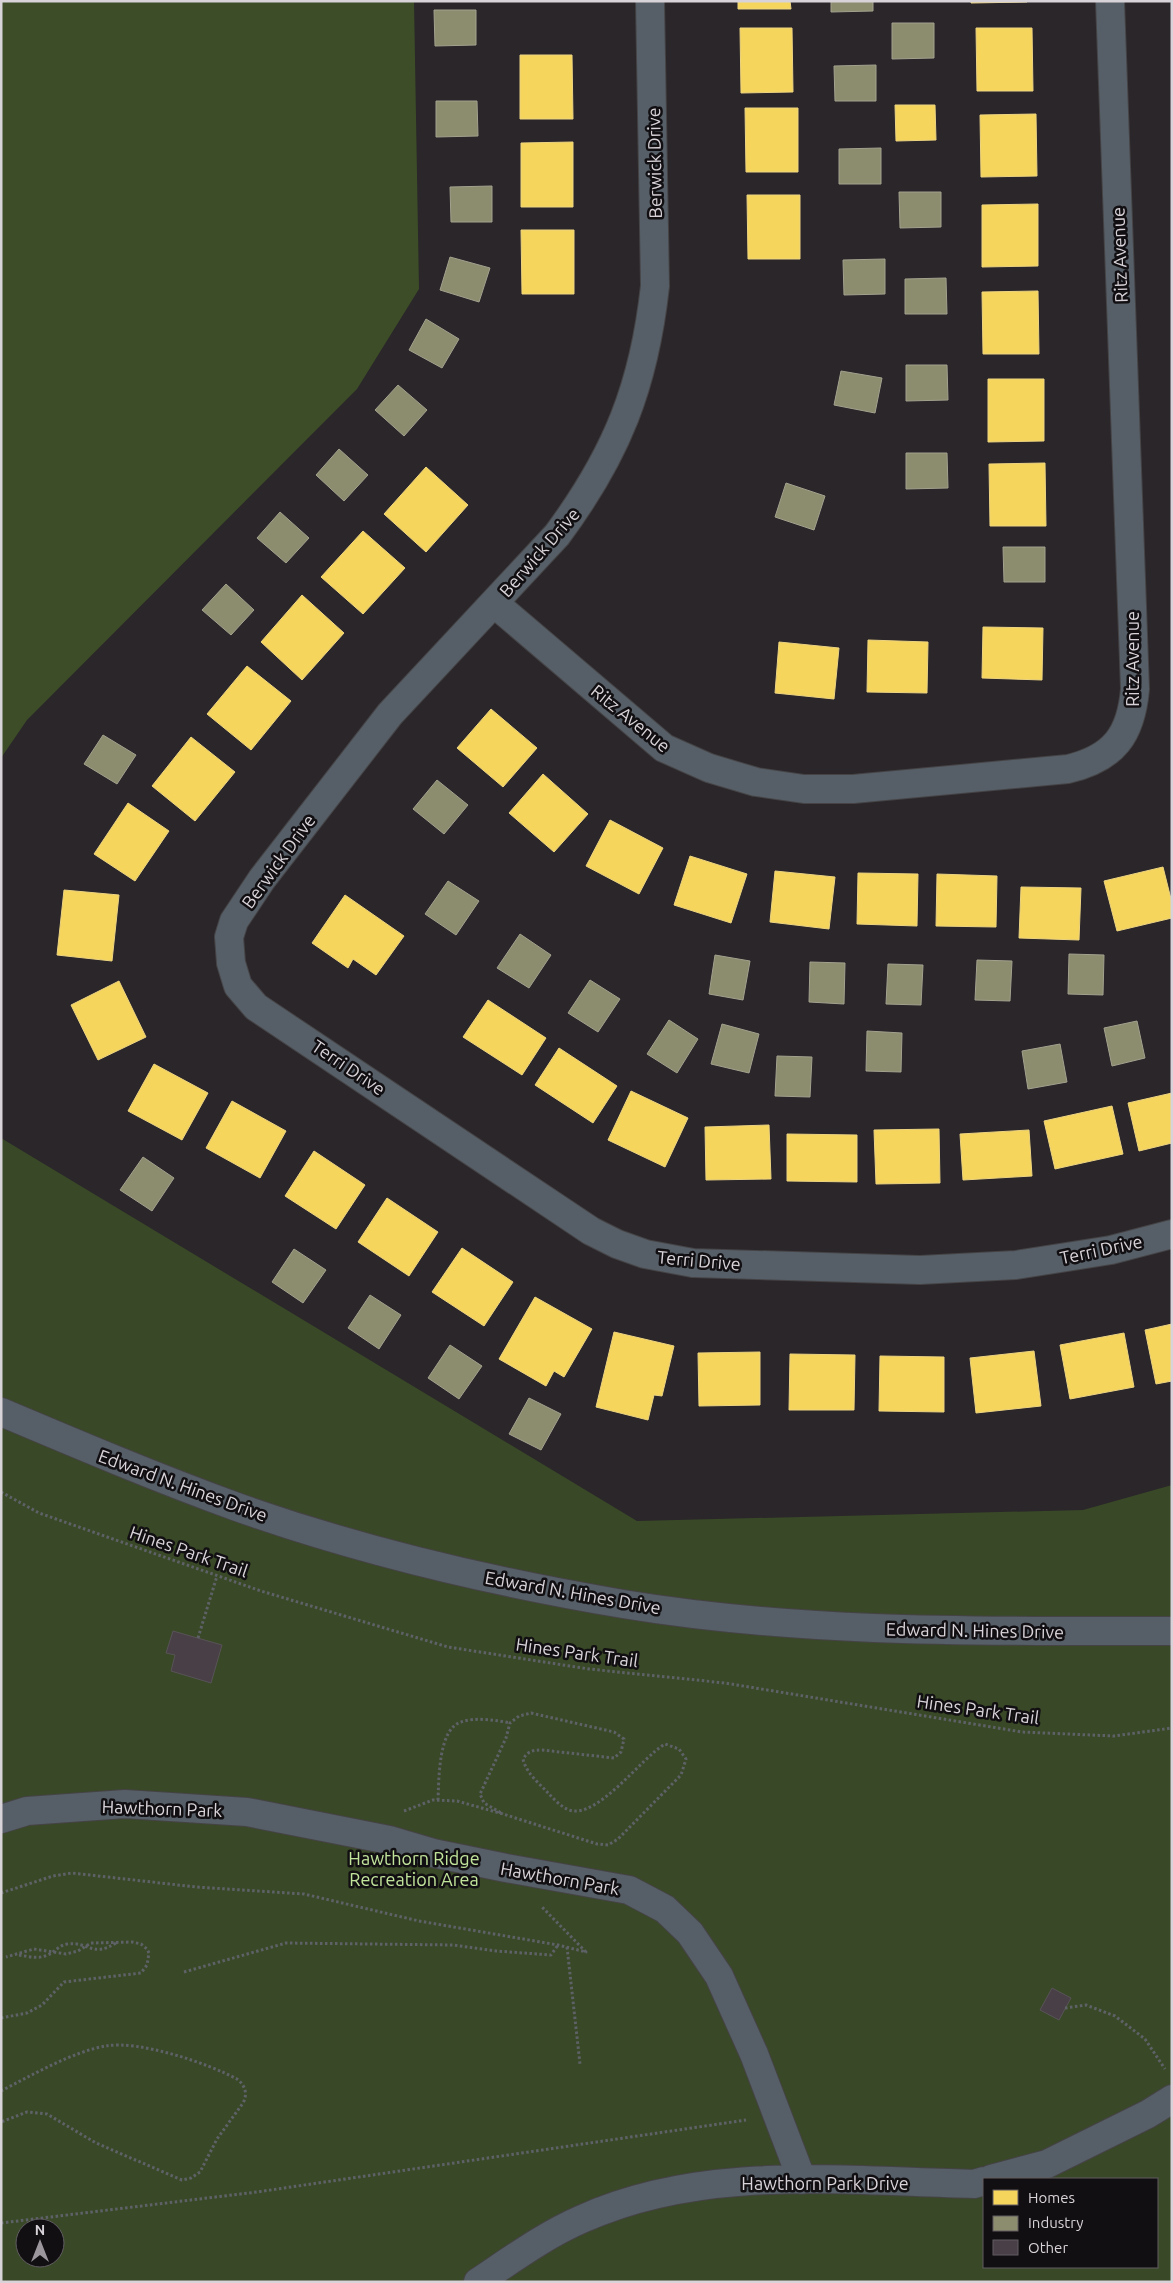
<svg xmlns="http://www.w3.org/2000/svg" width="1173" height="2283" font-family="Ubuntu,sans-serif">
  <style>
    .green { fill: #394827; fill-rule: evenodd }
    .forest { fill: #3c4d27 }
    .homes { fill: #f6d55c; stroke: #edd481 }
    .industry { fill: #8c8c6e; stroke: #a3a18e }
    .building { fill: #493f46; stroke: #585457 }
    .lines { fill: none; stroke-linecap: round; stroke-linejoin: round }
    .minor-casing { stroke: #454345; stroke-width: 30 }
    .tertiary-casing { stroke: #454345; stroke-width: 30 }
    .path { stroke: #5e6267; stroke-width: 3; stroke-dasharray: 2.5 2.5; stroke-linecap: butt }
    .minor { stroke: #565f67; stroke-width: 28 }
    .tertiary { stroke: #565f67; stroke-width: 28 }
    .labels { text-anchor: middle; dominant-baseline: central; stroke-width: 5; stroke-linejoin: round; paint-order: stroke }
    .street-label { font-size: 18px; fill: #d8d3d8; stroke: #120f12 }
    .park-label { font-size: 18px; fill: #c1e49b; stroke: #120f12 }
  </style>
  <rect width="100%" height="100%" fill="#2a262a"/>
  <path class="green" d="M 1,1138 L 637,1521 L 1083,1510 L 1172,1485 L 1172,2282 L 1,2282 ZM 984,2179 L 1157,2179 L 1157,2267 L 984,2267 ZM 25,2228 L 55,2228 L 55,2258 L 25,2258 Z"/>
  <path class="forest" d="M 1,1 L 414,1 L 419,289 L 357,389 L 27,720 L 1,758 Z"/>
  <path class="homes" d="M 738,1 L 790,1 L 791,9 L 738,9 Z
    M 971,1 L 1027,1 L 1027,2 L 971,3 Z
    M 740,28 L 792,28 L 793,92 L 741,93 Z
    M 976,28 L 1032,28 L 1033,91 L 977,91 Z
    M 520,55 L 572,55 L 573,119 L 520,119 Z
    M 895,105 L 935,105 L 936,140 L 896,141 Z
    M 745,108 L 798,108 L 798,172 L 746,172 Z
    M 1036,114 L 1037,176 L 981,177 L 980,115 Z
    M 573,142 L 573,207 L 521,207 L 521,143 Z
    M 747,195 L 800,195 L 800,259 L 748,259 Z
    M 1038,204 L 1038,266 L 982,267 L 982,205 Z
    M 521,230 L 574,230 L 574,294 L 522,294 Z
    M 1038,291 L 1039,354 L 983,354 L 982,292 Z
    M 988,379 L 1044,379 L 1044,441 L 988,442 Z
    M 1045,463 L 1046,526 L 990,526 L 989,464 Z
    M 426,467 L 468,505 L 426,552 L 384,514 Z
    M 363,531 L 405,568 L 363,614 L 321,577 Z
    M 302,595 L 344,633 L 302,680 L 261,642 Z
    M 983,627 L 1043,628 L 1042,680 L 982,678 Z
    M 868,640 L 928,642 L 927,693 L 867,692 Z
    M 779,642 L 839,648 L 834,699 L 775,693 Z
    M 247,666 L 291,701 L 251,750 L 207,714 Z
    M 491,709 L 537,748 L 503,787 L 457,748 Z
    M 191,737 L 235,772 L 195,821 L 152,786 Z
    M 543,774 L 588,814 L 554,852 L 509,813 Z
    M 128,803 L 169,831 L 135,881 L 94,854 Z
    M 610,820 L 663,848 L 639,894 L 586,866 Z
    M 690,856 L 747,874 L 731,923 L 674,905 Z
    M 1163,867 L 1172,903 L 1172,918 L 1117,931 L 1104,881 Z
    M 775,871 L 835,877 L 829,929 L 770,922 Z
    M 858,873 L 918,874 L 917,926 L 857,924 Z
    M 937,874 L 997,876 L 996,927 L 936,926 Z
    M 1021,887 L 1081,888 L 1079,940 L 1019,938 Z
    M 64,890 L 119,895 L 112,961 L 57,955 Z
    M 345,895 L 404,936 L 376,975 L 353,959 L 348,968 L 312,943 Z
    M 119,981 L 146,1037 L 98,1060 L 71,1005 Z
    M 488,1000 L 546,1038 L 522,1075 L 463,1037 Z
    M 559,1048 L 617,1086 L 593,1123 L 535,1085 Z
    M 154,1064 L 208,1093 L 182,1140 L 128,1111 Z
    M 631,1091 L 688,1118 L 665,1167 L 608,1140 Z
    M 1172,1093 L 1172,1143 L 1139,1151 L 1128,1103 Z
    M 232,1101 L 286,1131 L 260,1178 L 206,1148 Z
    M 1112,1106 L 1123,1154 L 1055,1169 L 1044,1121 Z
    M 769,1125 L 771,1179 L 706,1180 L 705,1127 Z
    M 939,1129 L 940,1183 L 876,1184 L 874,1130 Z
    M 1029,1130 L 1032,1176 L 963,1180 L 960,1134 Z
    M 787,1134 L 857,1135 L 857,1182 L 787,1181 Z
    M 314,1151 L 365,1185 L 336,1229 L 285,1196 Z
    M 387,1198 L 438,1232 L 409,1276 L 358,1242 Z
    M 462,1248 L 513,1282 L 484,1326 L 432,1292 Z
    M 535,1297 L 592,1329 L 564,1377 L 554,1371 L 546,1386 L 499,1359 Z
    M 1172,1324 L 1172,1381 L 1156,1384 L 1145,1330 Z
    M 614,1332 L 674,1346 L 662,1396 L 654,1395 L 648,1420 L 596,1407 Z
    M 1124,1333 L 1134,1387 L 1070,1399 L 1060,1345 Z
    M 1034,1351 L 1041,1406 L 976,1413 L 970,1358 Z
    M 760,1352 L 760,1405 L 699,1406 L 698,1353 Z
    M 790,1354 L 855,1355 L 854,1410 L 789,1410 Z
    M 880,1356 L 944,1357 L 944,1412 L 879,1411 Z"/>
  <path class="industry" d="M 831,1 L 873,1 L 873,11 L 831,12 Z
    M 434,10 L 476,10 L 476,45 L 435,46 Z
    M 892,23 L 934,23 L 934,58 L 892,59 Z
    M 876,65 L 876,101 L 835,101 L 834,66 Z
    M 436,101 L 477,101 L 478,136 L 436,137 Z
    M 881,148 L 881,184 L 839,184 L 839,149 Z
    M 492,186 L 492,222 L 451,222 L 450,187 Z
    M 899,192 L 941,192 L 941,227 L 900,228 Z
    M 450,257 L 490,268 L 479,302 L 440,290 Z
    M 885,259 L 885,294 L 844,295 L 843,260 Z
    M 946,278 L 947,314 L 905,314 L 905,279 Z
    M 426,319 L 459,339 L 442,368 L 409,350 Z
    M 906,365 L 947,365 L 948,400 L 906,401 Z
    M 841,371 L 882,378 L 875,413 L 834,405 Z
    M 398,385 L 427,410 L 404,436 L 375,410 Z
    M 339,449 L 368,475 L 344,501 L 316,475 Z
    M 906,453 L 947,453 L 948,488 L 906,489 Z
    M 786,483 L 825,496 L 814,530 L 775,517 Z
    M 280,512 L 309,538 L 286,563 L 257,538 Z
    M 1003,547 L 1045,547 L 1045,582 L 1004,582 Z
    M 226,584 L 254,610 L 231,635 L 202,610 Z
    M 103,735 L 136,755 L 117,784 L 84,764 Z
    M 437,780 L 468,805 L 444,834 L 413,809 Z
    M 448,881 L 479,901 L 456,935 L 425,914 Z
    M 520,934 L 551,955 L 529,988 L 497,968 Z
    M 1069,954 L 1104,955 L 1103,995 L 1068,994 Z
    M 715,955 L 750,961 L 743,1000 L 709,994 Z
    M 977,960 L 1012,961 L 1010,1001 L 975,1000 Z
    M 810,962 L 845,963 L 844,1004 L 809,1002 Z
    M 888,964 L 923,965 L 921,1005 L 886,1004 Z
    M 590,980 L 620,999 L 598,1032 L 568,1013 Z
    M 669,1020 L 698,1039 L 677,1073 L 647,1054 Z
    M 1137,1021 L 1145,1058 L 1112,1066 L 1104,1028 Z
    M 722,1024 L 759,1034 L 749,1073 L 711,1064 Z
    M 867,1031 L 902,1033 L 901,1072 L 866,1071 Z
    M 1060,1044 L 1067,1082 L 1028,1089 L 1022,1051 Z
    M 777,1056 L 812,1057 L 810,1097 L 775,1096 Z
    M 143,1157 L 174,1178 L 152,1211 L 120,1190 Z
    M 294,1249 L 326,1270 L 303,1303 L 272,1282 Z
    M 370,1295 L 401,1315 L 379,1349 L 348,1328 Z
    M 450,1345 L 482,1366 L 459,1399 L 428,1378 Z
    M 529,1398 L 561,1414 L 541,1450 L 509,1434 Z"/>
  <path class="building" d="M 173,1631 L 222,1645 L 211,1683 L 171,1671 L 175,1655 L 166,1653 Z
    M 1052,1988 L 1071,1998 L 1059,2020 L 1040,2010 Z"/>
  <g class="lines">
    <g class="minor-casing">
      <path id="minor" d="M 650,1 L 655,286 C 644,386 617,454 557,535 L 390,714 L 262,879 L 234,921 L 229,937 L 231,963 L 238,986 L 256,1007 L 591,1231 L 617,1244 L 645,1254 L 693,1263 L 920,1270 L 1016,1265 L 1111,1250 L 1172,1234
        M 494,603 L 664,748 L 709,768 L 756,782 L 804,789 L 853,789 L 1068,769 C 1114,758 1131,735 1135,689 L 1110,1
        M 1,1819 L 27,1811 L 125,1804 L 247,1812 L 389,1840 L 433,1853 L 506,1868 L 629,1890 L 665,1909 L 690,1933 L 719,1976 L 754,2054 L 802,2180
        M 991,2179 L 1047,2164 L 1148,2114 L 1172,2099
        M 478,2282 C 511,2260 545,2235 582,2219 C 703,2164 845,2181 974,2184 L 984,2181"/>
    </g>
    <g class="tertiary-casing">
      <path id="tertiary" d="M 1,1412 C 79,1445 157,1478 237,1507 C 361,1551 493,1582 623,1604 C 804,1634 989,1631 1172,1631"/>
    </g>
    <path class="path" d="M 1,1492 L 39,1513 L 261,1591 L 448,1647 L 589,1669 L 725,1683 L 1022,1732 L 1114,1736 L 1172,1728
      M 198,1638 L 217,1576
      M 438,1800 C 439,1780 438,1729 461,1722 C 475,1717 496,1720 510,1723
      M 404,1811 L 433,1800 L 457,1801 L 503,1814 L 597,1844 L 608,1845 L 618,1839 L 681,1775 L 686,1759 L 679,1749 L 665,1744 C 642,1757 597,1820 569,1810 C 561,1807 554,1799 548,1793 C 539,1783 526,1773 523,1759 C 528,1751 533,1750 542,1750 L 614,1758 L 621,1752 L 624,1739 L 614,1732 L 531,1713 L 519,1716 L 510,1723 L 506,1738 L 480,1794 L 484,1803 L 503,1814
      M 1,1893 L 53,1876 L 72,1873 L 196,1887 L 304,1894 L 419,1921 L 558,1945 L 586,1952 L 542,1907
      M 567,1947 L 580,2064
      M 19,1955 C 31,1957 42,1960 53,1952 C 57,1949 61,1945 67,1944 C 88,1941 92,1958 116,1943
      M 184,1972 L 286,1943 L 453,1945 L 496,1951 L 551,1955 L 558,1945
      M 1065,2008 L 1086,2005 L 1115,2016 L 1145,2039 L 1165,2069
      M 1,2018 L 27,2013 L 42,2005 L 64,1982 L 141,1973 L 147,1965 L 149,1953 L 147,1949 L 141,1944 L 132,1942 L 91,1943 L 78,1951 L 66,1954 L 34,1949 L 6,1957
      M 1,2091 C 30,2076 74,2051 106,2046 C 139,2040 207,2063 237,2079 C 245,2085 248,2094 243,2103 L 217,2139 L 200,2172 L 191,2178 L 182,2180 L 96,2143 L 47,2114 L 27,2112 L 1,2122
      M 1,2223 L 257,2192 L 746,2120"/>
    <use href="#minor" class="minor"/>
    <use href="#tertiary" class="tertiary"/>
  </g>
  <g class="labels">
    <g class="street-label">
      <text transform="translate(654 163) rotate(-91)">Berwick Drive</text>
      <text transform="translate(1119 255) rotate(-92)">Ritz Avenue</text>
      <text transform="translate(539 552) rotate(-49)">Berwick Drive</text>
      <text transform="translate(1132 659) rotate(-90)">Ritz Avenue</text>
      <text transform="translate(631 718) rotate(39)">Ritz Avenue</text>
      <text transform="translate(278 861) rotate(-54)">Berwick Drive</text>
      <text transform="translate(349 1067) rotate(34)">Terri Drive</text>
      <text transform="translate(1101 1249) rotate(-12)">Terri Drive</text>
      <text transform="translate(699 1260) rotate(5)">Terri Drive</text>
      <text transform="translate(183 1485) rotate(20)">Edward N. Hines Drive</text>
      <text transform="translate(189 1551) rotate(19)">Hines Park Trail</text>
      <text transform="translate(573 1592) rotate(10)">Edward N. Hines Drive</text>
      <text transform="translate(975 1630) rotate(1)">Edward N. Hines Drive</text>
      <text transform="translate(577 1652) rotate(8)">Hines Park Trail</text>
      <text transform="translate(978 1709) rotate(8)">Hines Park Trail</text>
      <text transform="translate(162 1808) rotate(2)">Hawthorn Park</text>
      <text transform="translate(560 1878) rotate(10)">Hawthorn Park</text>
      <text x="825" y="2183">Hawthorn Park Drive</text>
    </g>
    <g class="park-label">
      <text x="414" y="1858">Hawthorn Ridge<tspan x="414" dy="21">Recreation Area</tspan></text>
    </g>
  </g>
  <rect width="1173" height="2283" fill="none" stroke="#d8d3d8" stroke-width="5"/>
  <rect x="983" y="2178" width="175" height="90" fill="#120f12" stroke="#615d61"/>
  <rect x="993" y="2190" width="25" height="15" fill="#f6d55c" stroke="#615d61"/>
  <text x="1028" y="2203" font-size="15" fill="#d8d3d8">Homes</text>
  <rect x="993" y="2216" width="25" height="15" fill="#8c8c6e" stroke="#615d61"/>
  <text x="1028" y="2228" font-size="15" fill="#d8d3d8">Industry</text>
  <rect x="993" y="2240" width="25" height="15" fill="#493f46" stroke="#615d61"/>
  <text x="1028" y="2253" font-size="15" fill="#d8d3d8">Other</text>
  <g transform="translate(40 2243)"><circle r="24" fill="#120f12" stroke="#615d61"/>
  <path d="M0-4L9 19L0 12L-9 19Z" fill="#9b969b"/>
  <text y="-8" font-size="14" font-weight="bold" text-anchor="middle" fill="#d8d3d8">N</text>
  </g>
</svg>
